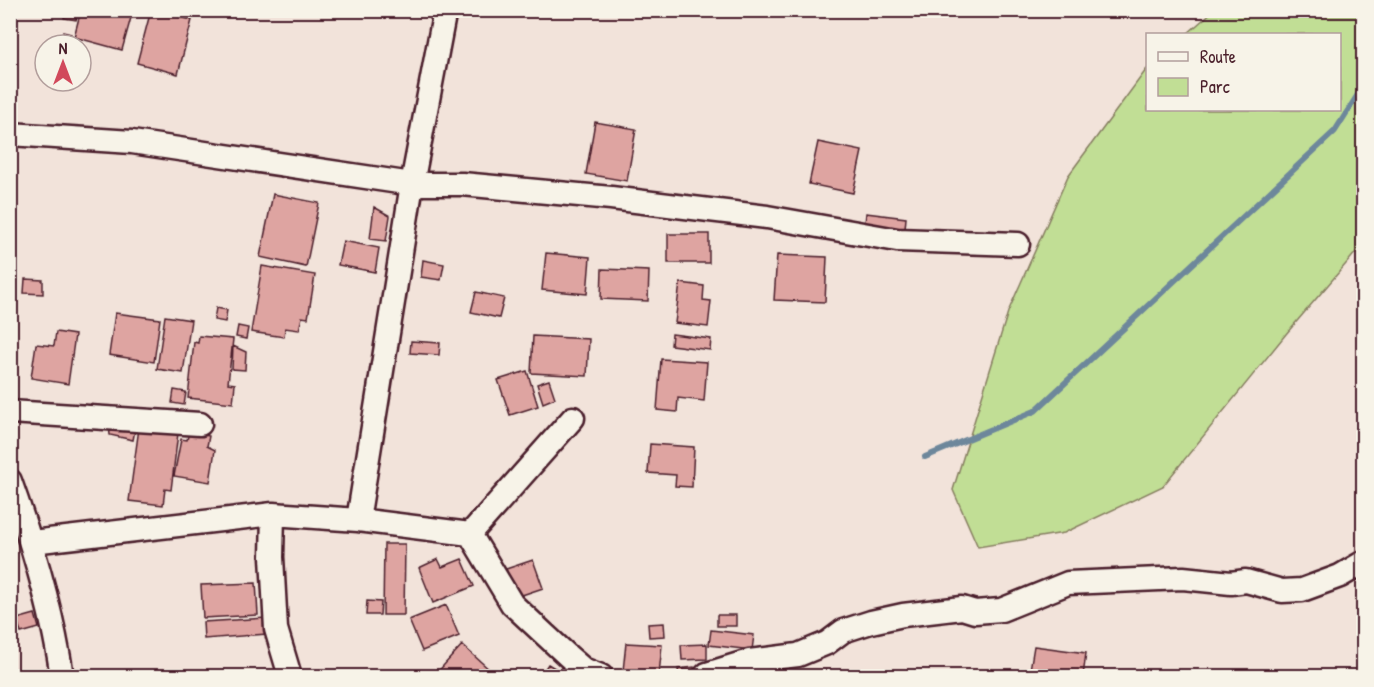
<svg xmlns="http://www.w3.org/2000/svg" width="1374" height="687" font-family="'Patrick Hand',sans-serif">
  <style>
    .green { fill: #c1de95; stroke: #867e60; stroke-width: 1.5 }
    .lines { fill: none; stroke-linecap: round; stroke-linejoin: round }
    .stream { stroke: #6d879b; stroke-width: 6 }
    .building { fill: #dea4a1; stroke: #4a1f2b; stroke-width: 1.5 }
    .street-casing { stroke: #4a1f2b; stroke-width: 27 }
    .street { stroke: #f7f3e8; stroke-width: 22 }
  </style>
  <rect width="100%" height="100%" fill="#f2e3da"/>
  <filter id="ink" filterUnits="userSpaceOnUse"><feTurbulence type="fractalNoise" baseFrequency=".0167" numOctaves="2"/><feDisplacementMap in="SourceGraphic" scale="12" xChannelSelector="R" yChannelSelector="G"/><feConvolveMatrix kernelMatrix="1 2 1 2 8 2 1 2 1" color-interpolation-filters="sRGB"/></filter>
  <g filter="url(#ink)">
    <path class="green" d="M 1214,10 L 1363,11 L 1363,244 L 1286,334 L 1163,486 L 1064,533 L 978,547 L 953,490 L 1008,312 L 1068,176 L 1146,70 L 1147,69 L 1148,110 L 1340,110 L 1340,34 L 1187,34 Z"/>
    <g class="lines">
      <path class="stream" d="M 925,457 L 1035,411 L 1335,131 L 1364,85"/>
    </g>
    <path class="building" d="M 66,10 L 78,10 L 76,20 L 64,18 Z
      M 81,10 L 121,10 L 132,14 L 122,50 L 74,37 Z
      M 151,10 L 192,20 L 178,74 L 137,63 Z
      M 63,32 L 71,34 L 69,44 L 61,42 Z
      M 595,122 L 636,129 L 627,181 L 586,174 Z
      M 818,142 L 862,151 L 853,193 L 809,184 Z
      M 273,194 L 319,203 L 306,267 L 260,257 Z
      M 374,207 L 390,216 L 386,241 L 370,239 Z
      M 866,213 L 906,218 L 905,229 L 865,223 Z
      M 668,234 L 709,234 L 709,263 L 668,263 Z
      M 343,241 L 379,248 L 375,272 L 338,265 Z
      M 546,253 L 590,257 L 587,294 L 542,290 Z
      M 777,255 L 827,257 L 825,302 L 774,300 Z
      M 423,260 L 444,264 L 441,280 L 421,277 Z
      M 262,266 L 315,275 L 308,318 L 302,317 L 299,330 L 285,328 L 284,337 L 251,332 Z
      M 602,269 L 649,271 L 648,301 L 601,299 Z
      M 25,279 L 43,280 L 43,294 L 24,293 Z
      M 680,283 L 704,286 L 703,300 L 711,301 L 708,327 L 675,323 Z
      M 10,288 L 15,288 L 15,300 L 10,300 Z
      M 476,292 L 504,298 L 499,318 L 471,312 Z
      M 216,308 L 227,310 L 225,322 L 214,320 Z
      M 115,313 L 160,319 L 154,362 L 109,355 Z
      M 165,316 L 191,320 L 183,373 L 157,369 Z
      M 238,326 L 248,328 L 246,339 L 236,337 Z
      M 56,332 L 75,335 L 68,384 L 31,378 L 36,344 L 54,346 Z
      M 672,334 L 711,339 L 710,350 L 671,345 Z
      M 199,336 L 233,339 L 228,383 L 235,384 L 233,403 L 188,398 L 194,342 L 198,343 Z
      M 533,336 L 589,339 L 587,376 L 531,373 Z
      M 411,341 L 440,343 L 439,355 L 410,353 Z
      M 233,346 L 246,352 L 245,370 L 232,369 Z
      M 661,359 L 707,362 L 704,401 L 678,398 L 677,412 L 657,410 Z
      M 527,371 L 538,406 L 510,415 L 498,380 Z
      M 549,380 L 555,398 L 543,403 L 537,384 Z
      M 174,390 L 186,392 L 184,405 L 172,403 Z
      M 109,425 L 135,430 L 133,440 L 110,435 Z
      M 139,428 L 178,433 L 171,490 L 165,489 L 163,505 L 129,501 Z
      M 189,432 L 209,436 L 207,446 L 215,450 L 210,482 L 174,476 L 181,439 L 187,440 Z
      M 650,444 L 694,447 L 692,487 L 675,486 L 676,475 L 648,473 Z
      M 384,544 L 405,544 L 404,615 L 383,615 Z
      M 438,559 L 442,567 L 462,559 L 474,586 L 433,603 L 419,568 Z
      M 533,560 L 543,588 L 516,597 L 506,569 Z
      M 256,583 L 258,615 L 203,618 L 201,585 Z
      M 367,601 L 381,602 L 380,615 L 366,615 Z
      M 446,605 L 459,636 L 422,651 L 409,620 Z
      M 35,614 L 39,628 L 21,633 L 17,619 Z
      M 717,615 L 736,615 L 736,626 L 717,626 Z
      M 266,618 L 267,634 L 204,639 L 203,622 Z
      M 10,622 L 16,642 L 10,643 Z
      M 664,623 L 665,636 L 649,637 L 648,624 Z
      M 711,630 L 754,635 L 752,650 L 709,645 Z
      M 626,643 L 662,645 L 659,674 L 623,671 Z
      M 707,644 L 707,659 L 682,660 L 681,645 Z
      M 462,645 L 491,671 L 486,676 L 434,676 Z
      M 1034,646 L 1086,653 L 1083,676 L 1029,676 Z
      M 548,664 L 568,676 L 540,676 Z
      M 694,667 L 695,676 L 679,676 L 678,669 Z"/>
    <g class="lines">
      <g class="street-casing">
        <path id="street" d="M 10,134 L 132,142 L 412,184 L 445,10
          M 10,412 L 200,424
          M 10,481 C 33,545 52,609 62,676
          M 273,514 L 272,557 L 276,629 L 290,676
          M 358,520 L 412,184 L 462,184 L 611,198 L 767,217 L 897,240 L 1018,244
          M 470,534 L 573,418
          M 32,542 L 273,514 L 358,520 L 470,534 L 512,604 L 568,656 L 583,669 L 601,676
          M 705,676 L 707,674 L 749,661 L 798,655 L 827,643 L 843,631 L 871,622 L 903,615 L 962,608 L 975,612 L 1001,610 L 1068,583 L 1183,578 L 1231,583 L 1246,581 L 1282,591 L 1302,590 L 1340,576 L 1364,562"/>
      </g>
      <use href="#street" class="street"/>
    </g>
  </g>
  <rect width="1374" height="687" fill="none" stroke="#f7f3e8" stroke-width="36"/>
  <rect x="18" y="18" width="1338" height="651" fill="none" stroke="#4a1f2b" stroke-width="2" filter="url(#ink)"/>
  <rect x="1146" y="33" width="195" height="78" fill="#f7f3e8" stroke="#b29e9c" stroke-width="1.5"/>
  <rect x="1158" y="52" width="30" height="9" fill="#f7f3e8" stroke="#b29e9c" stroke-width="1.5"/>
  <text x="1200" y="63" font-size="18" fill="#4a1f2b">Route</text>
  <rect x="1158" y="78" width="30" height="18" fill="#c1de95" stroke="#b29e9c" stroke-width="1.5"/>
  <text x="1200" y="93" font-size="18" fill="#4a1f2b">Parc</text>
  <g transform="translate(63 63)"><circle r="28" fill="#f7f3e8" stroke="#b29e9c" stroke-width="1.5"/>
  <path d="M0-4.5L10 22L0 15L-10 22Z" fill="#d1495b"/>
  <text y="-9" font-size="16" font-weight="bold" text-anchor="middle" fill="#4a1f2b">N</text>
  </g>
</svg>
